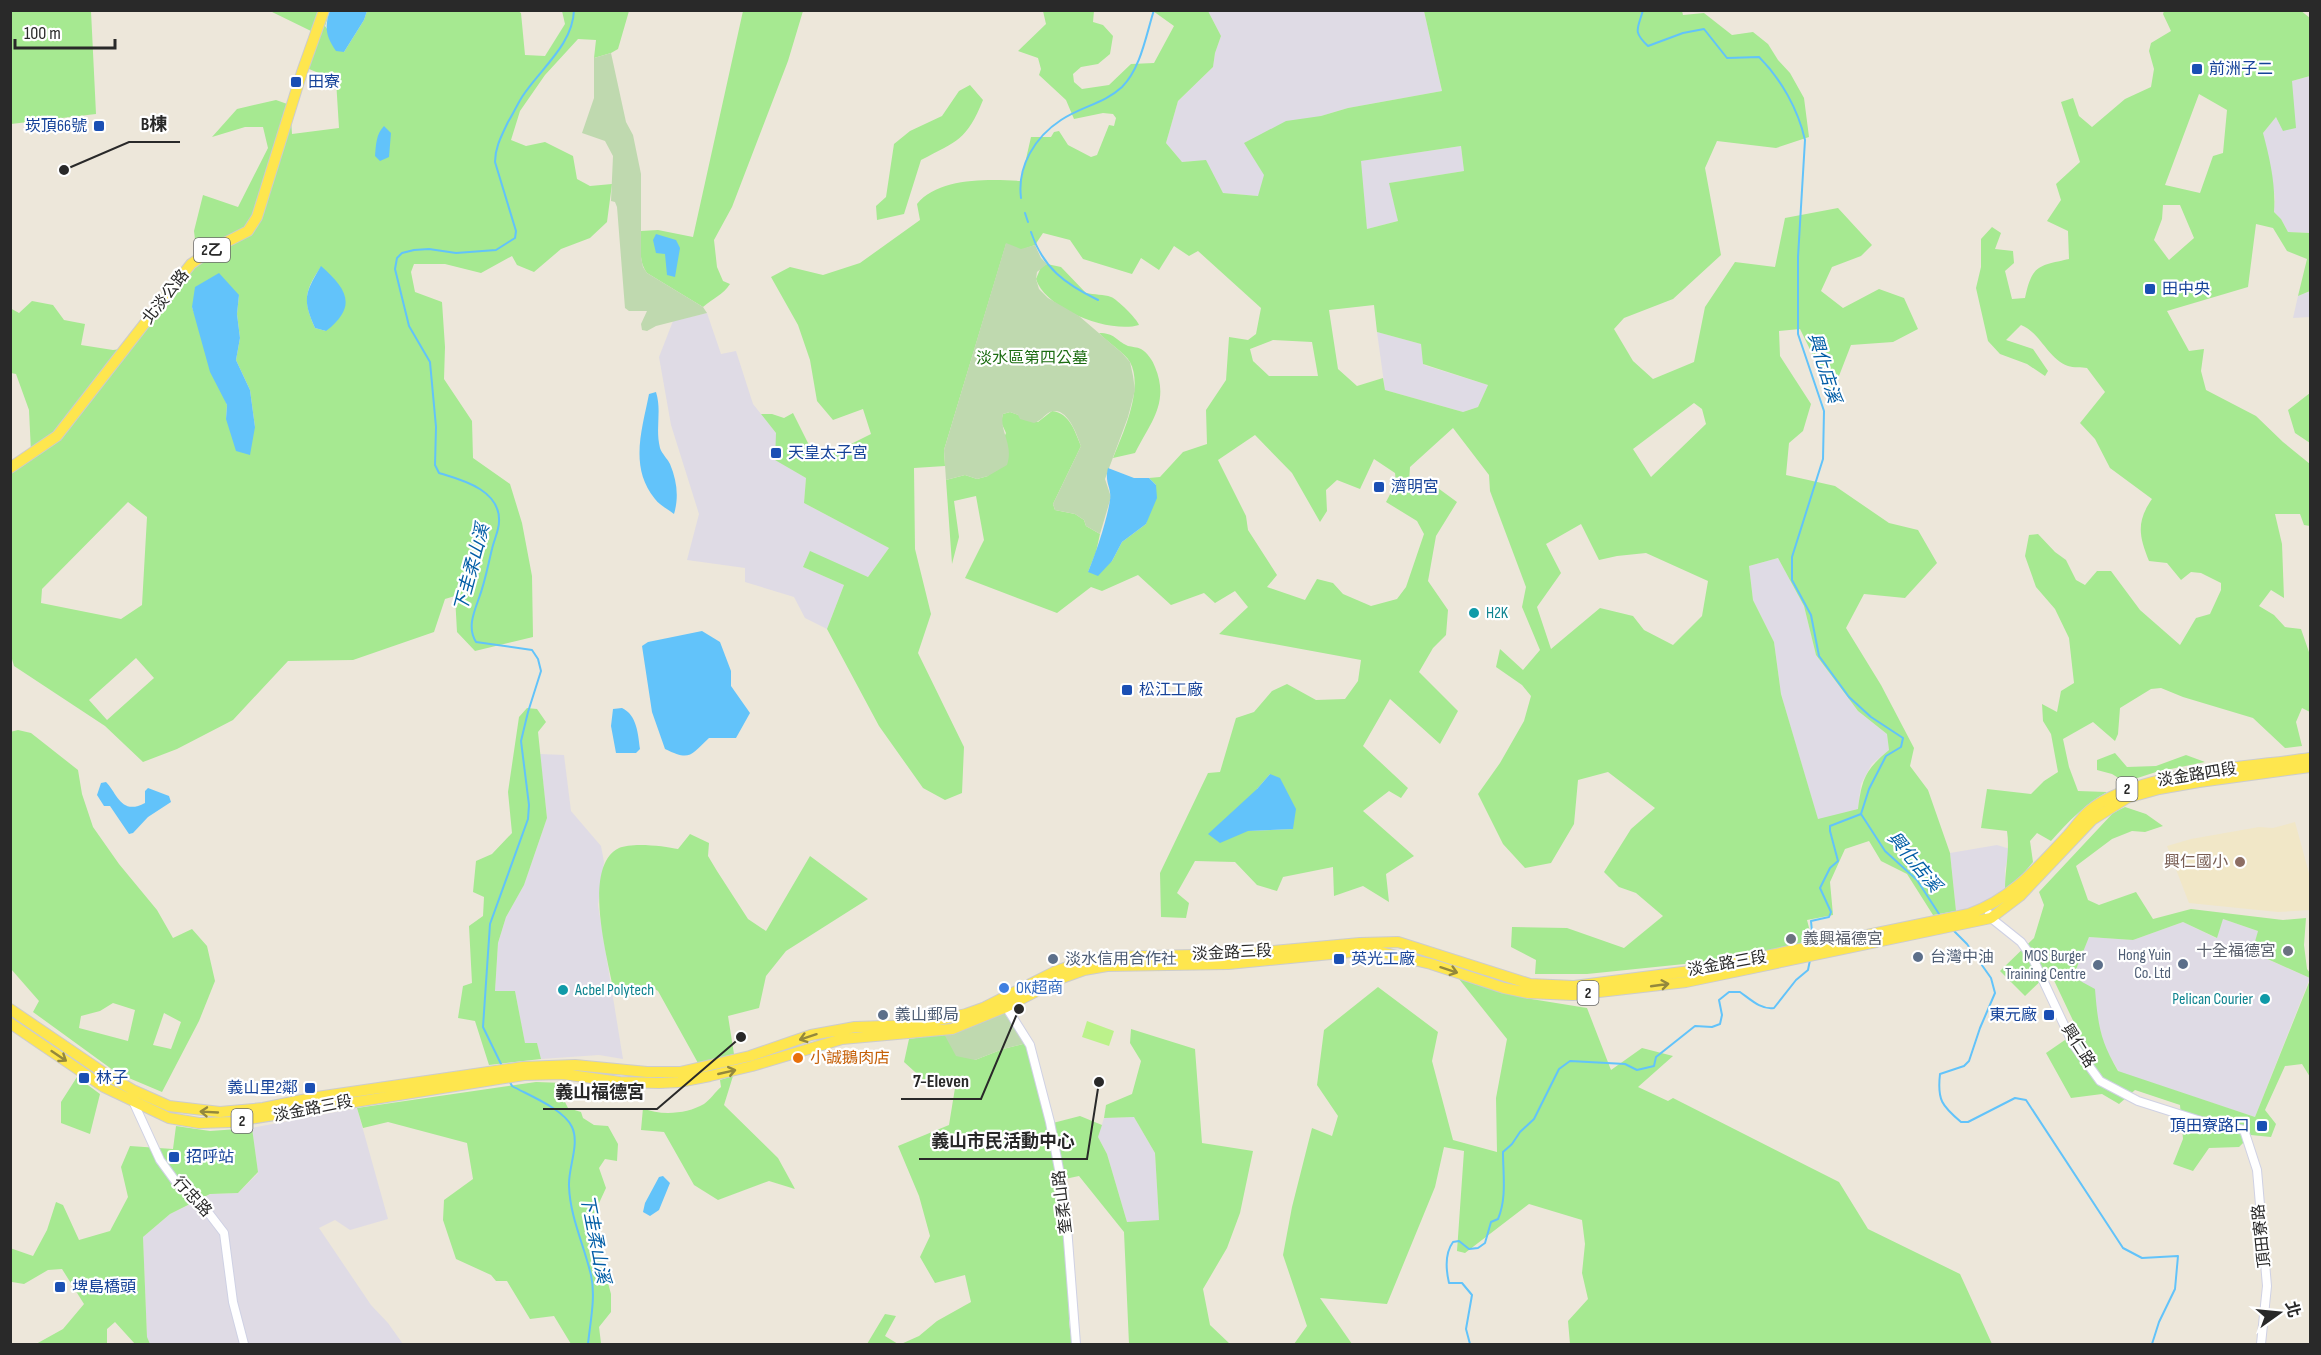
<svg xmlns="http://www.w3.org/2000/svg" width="2321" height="1355" font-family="'Sofia Sans Condensed','Noto Sans TC',sans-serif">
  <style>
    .industrial { fill: #dfdbe5 }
    .education { fill: #f1e7c7 }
    .green { fill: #a6e991; fill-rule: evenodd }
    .cemetery { fill: #bfd9af }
    .pitch { fill: #bcf28b }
    .water { fill: #62c3fa }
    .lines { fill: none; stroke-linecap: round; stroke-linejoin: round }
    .stream { stroke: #62c3fa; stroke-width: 2 }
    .tertiary-casing { stroke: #cfd1e4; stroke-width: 10 }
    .primary-casing { stroke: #ccc; stroke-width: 12 }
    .tertiary { stroke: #fff; stroke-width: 8 }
    .primary { stroke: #fee64e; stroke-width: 10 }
    .oneway { stroke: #94883c }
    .transit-dot { fill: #1a4fb4; stroke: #fff; stroke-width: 2 }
    .culture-dot { fill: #0f9aa8; stroke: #fff; stroke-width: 2 }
    .education-dot { fill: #8d6e63; stroke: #fff; stroke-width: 2 }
    .worship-dot { fill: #6b7280; stroke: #fff; stroke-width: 2 }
    .service-dot { fill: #5c6f8a; stroke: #fff; stroke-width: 2 }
    .shop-dot { fill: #3f7fe0; stroke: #fff; stroke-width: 2 }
    .food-dot { fill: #e8710a; stroke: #fff; stroke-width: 2 }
    .labels { text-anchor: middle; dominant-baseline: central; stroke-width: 4.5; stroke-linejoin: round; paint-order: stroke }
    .shield { fill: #fff; stroke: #696969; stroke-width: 1.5 }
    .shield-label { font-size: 15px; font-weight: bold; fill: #292929 }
    .transit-label { font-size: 16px; fill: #164399; stroke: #fff; text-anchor: start }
    .street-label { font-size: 16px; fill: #292929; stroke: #fff }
    .park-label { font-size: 16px; fill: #1d6d13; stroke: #fff }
    .culture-label { font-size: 16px; fill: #0d838f; stroke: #fff; text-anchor: start }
    .education-label { font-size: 16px; fill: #785e54; stroke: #fff; text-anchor: end }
    .worship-label { font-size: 16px; fill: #5b616d; stroke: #fff; text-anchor: start }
    .service-label { font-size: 16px; fill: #4e5e75; stroke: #fff; text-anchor: start }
    .shop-label { font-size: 16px; fill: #366cbe; stroke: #fff; text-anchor: start }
    .food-label { font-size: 16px; fill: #c56008; stroke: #fff; text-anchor: start }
    .water-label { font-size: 18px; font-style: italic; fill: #015da6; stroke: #fff }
    .leader { fill: none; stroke: #292929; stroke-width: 2 }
    .callout-dot { fill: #292929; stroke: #fff; stroke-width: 2 }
    .callout-label { font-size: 18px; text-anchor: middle; font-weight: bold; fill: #292929; stroke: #fff; stroke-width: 4.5; stroke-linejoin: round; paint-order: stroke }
  </style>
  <rect width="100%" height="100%" fill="#ede7da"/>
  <path class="industrial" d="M 1208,11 L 1424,11 L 1442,91 L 1348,108 L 1321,116 L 1312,226 L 1258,196 L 1223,193 L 1206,163 L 1196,161 L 1182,162 L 1166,143 L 1178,101 L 1213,67 L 1215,53 L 1221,36 Z
    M 2310,76 L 2310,233 L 2288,232 L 2281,219 L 2274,212 L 2275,197 L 2263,133 L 2276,117 L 2292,81 Z
    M 1461,146 L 1464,171 L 1390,183 L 1398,221 L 1367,229 L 1360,161 Z
    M 2310,291 L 2310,317 L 2293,318 L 2298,296 Z
    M 707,313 L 721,354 L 736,351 L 753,404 L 776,433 L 776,460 L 806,478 L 804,503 L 889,548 L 868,577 L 810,552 L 803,567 L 844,585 L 827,629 L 805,618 L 794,597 L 745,582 L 745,568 L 687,560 L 699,514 L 671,425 L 659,357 L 673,321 Z
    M 1377,332 L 1421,344 L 1424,365 L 1488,385 L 1478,407 L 1463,412 L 1385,390 Z
    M 1778,558 L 1804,606 L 1816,655 L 1858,711 L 1887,734 L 1889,750 L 1872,764 L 1861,784 L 1858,809 L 1818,820 L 1781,694 L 1774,642 L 1753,600 L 1749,566 Z
    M 540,754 L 564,755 L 571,811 L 601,846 L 604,862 L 598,905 L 623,1059 L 599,1055 L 541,1059 L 537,1043 L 525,1044 L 515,991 L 495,992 L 498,943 L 506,917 L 524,885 L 547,818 Z
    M 1997,845 L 2010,849 L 2005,869 L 2005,890 L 1979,906 L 1956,911 L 1950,853 Z
    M 2223,919 L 2258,931 L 2253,953 L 2310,978 L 2255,1117 L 2119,1072 L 2105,1048 L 2098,1021 L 2073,977 L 2089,937 L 2133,940 L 2183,922 L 2216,938 Z
    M 357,1108 L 388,1219 L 350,1230 L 335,1220 L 319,1228 L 371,1305 L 388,1323 L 403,1344 L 150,1344 L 147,1338 L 143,1237 L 170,1214 L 211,1194 L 238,1193 L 258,1173 L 252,1128 Z
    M 1134,1117 L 1155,1153 L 1159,1220 L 1127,1222 L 1107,1154 L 1098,1137 L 1104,1118 Z"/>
  <path class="education" d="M 2295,822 L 2310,877 L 2310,910 L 2278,912 L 2189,903 L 2167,846 L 2191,839 L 2259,827 L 2273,828 Z"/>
  <path class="green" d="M 2300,10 L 2310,18 L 2310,76 L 2292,81 L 2296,128 L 2283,131 L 2276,117 L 2263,133 C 2270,159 2276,186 2274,212 L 2281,219 L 2288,232 L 2310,233 L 2310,291 L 2298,296 L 2307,259 L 2287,251 L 2273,228 L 2256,224 L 2248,287 L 2167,311 L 2189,351 L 2204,349 L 2201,371 L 2206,390 L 2256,416 L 2283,442 L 2310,464 L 2310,526 L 2304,525 L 2300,514 L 2275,514 L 2282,544 L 2284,598 L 2271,590 L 2259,606 L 2274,615 L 2285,627 L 2301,629 L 2310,655 L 2310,712 L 2302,708 L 2296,722 L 2302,746 L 2285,748 L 2253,718 L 2183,697 L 2161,688 L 2151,689 L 2120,708 L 2118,734 L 2115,741 L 2093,722 L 2063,739 L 2069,767 L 2078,791 L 2107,792 C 2085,804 2068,822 2051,841 L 2037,833 L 2030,841 L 2033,862 L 2023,874 L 2005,890 C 2005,869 2010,851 2007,831 L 1981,828 L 1987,789 L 2031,794 L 2044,781 L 2058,772 L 2051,734 L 2043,721 L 2042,704 L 2057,712 L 2061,691 L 2074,683 L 2069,638 L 2055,609 L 2036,587 L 2025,556 L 2029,535 L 2038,534 L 2055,552 L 2066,560 L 2076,580 L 2085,585 L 2097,571 L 2111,571 L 2140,610 L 2180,645 L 2196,618 L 2210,614 L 2221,590 L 2221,583 L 2201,573 L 2191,572 L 2181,580 L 2167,563 L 2149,561 C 2139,536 2136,522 2152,499 L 2110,468 L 2095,439 L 2080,423 L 2105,392 L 2087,368 C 2082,367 2073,368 2068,366 C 2047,358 2041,333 2021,325 L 2006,340 L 2033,349 L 2048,371 L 2045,376 L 2027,364 L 2000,354 L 1988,341 L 1976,288 L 1981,267 L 1981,239 L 1992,227 L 2001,233 L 1995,249 L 2013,251 L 2014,263 L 2005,271 L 2012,299 L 2025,298 C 2032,265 2038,266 2069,259 L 2068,231 L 2047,221 L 2061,200 L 2056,184 L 2080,162 L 2061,102 L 2073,98 L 2079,116 L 2092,127 L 2125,99 L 2151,87 L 2154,69 L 2149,51 L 2151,43 L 2171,31 L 2163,14 L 2164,11 ZM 2199,94 L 2227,110 L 2223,153 L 2213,156 L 2200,193 L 2165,185 ZM 2163,205 L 2180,205 L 2194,238 L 2169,260 L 2154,240 L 2162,219 Z
    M 10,11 L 91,11 L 96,114 L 11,124 Z
    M 270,11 L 330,11 L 325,26 L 344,52 L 364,20 L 367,11 L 518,11 L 521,13 L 525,55 L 545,56 L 565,24 L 562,11 L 629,11 L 618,49 L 611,53 L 594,58 L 596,40 L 578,39 L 545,75 L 520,111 L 511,140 L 526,146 L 545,142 L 573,156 L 577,179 L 590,186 L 612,184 L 607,222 L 590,238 L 561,249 L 534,272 L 517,265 L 512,256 L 481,273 L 445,264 L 414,264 L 411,272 L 415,292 L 442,302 L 445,347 L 444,379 L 472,421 L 473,458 L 510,484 L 522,523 L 532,576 L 533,637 L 475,651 L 457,632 L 455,596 L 445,599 L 434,632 L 353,660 L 288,661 L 233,720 L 177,749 L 143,762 L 105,726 L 14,666 L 10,652 L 11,465 L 31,452 L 29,410 L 16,374 L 11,373 L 10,308 L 19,313 L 32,301 L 53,305 L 64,320 L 85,324 L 81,345 L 113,350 L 129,348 L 174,291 L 198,265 L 194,231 L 203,195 L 238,207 L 268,148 L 263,127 L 245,127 L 212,137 L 237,109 L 276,100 L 290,105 L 292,134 L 339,128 L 336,80 L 299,65 L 311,31 ZM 321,267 L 326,331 L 315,328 C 303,301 304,291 321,267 ZM 239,295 L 237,314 L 240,338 L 236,360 L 250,390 L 255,427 L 226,419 L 227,405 L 192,307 ZM 128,502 L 147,517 L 142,605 L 121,619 L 41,603 L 42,589 ZM 136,658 L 154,678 L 107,720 L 89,700 Z
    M 743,11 L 803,11 L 788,61 L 732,207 L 714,240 L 717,267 L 723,281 L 730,284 C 723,295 713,298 703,307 L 647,273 C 638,261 641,245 641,231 L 658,230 L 693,237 Z
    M 1043,11 L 1094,11 L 1093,22 L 1103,25 L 1113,36 L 1110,54 L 1098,64 L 1081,67 L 1073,74 L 1074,82 L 1082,89 L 1109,85 L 1131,64 L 1154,63 L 1174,26 L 1153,11 L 1208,11 L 1221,36 L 1215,53 L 1213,67 L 1178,101 L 1166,143 L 1182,162 L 1206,160 L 1223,193 L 1258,196 L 1264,175 L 1244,143 L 1286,121 L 1321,116 L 1348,108 L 1442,91 L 1424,11 L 1682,11 L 1683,15 L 1704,13 L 1732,35 L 1753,32 L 1768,44 L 1778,60 L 1790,73 L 1804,98 L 1809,137 L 1776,148 L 1717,141 L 1705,168 L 1721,255 L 1673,299 L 1624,318 L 1614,329 L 1633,361 L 1653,379 L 1694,362 L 1705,307 L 1735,262 L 1775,267 L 1785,218 L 1838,208 L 1872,245 L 1861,256 L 1832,267 L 1821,291 L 1843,308 L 1879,289 L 1904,298 L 1918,329 L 1893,342 L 1851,345 L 1832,394 L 1800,329 L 1779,331 L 1780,356 L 1811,404 L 1803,431 L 1789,443 L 1786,475 L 1835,486 L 1889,523 L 1918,530 L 1937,563 L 1905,598 L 1864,594 L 1846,628 L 1881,685 L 1914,748 L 1910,766 L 1928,790 L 1950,853 L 1956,911 L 1933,915 L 1907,874 L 1881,861 L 1869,841 L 1845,849 L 1830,882 L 1833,915 L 1807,920 L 1813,943 L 1704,962 L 1587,974 L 1535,974 L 1536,960 L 1511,947 L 1512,927 L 1567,928 L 1624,948 L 1663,916 L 1636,893 L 1619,887 L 1604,872 L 1631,829 L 1655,808 L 1608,772 L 1578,780 L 1574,824 L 1551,863 L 1525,868 L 1503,844 L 1478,794 L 1500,763 L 1524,721 L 1531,696 L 1522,685 L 1496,667 L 1500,649 L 1523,670 L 1540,650 L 1522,607 L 1526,587 L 1490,491 L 1489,475 L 1453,428 L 1410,467 L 1409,482 L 1431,483 L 1457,502 L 1436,536 L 1428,581 L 1448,610 L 1446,635 L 1433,648 L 1419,672 L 1458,711 L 1440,744 L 1390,699 L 1363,746 L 1408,788 L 1401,798 L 1389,791 L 1363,811 L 1414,856 L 1386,874 L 1389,902 L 1363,886 L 1334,896 L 1333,867 L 1283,877 L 1277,891 L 1257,885 L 1235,862 L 1195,861 L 1177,893 L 1189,903 L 1186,918 L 1161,917 L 1160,873 L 1208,773 L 1220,772 L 1236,718 L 1254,712 L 1272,691 L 1287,684 L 1316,700 L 1345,699 L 1358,681 L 1361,660 L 1219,634 L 1248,607 L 1235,591 L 1215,603 L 1204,593 L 1171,605 L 1138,575 L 1102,591 L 1091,587 L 1057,613 L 965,578 L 984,540 L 976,496 L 954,501 L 959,537 L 952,564 L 946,480 L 965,475 L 977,479 L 988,476 L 1006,433 L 1001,422 L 1003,414 L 1010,412 L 1038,422 L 1052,411 C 1070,413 1075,432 1081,446 L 1053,504 L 1055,510 L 1075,514 L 1084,520 L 1086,526 L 1100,534 L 1096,552 L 1088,572 L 1112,561 L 1122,542 L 1146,524 L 1156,485 L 1149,478 L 1160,477 L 1183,452 L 1207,444 L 1206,410 L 1226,380 L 1229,337 L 1248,340 L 1256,334 L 1261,308 L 1198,251 L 1189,256 L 1174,246 L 1159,270 L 1141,258 L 1132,274 L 1083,259 L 1070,240 L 1043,233 L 1035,245 L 1021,250 L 1006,244 L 944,450 L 945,466 L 914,468 L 915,549 L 931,614 L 918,653 L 964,747 L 962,793 L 945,800 L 923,788 L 879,726 L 827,629 L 844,585 L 803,567 L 810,551 L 868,577 L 889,548 L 804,503 L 806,478 L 775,460 L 776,433 L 761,414 L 772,414 L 784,418 L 793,413 L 817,461 L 871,434 L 863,409 L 833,420 L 817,401 L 810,360 L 798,325 L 771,277 L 790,267 L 823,275 L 860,263 L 920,220 L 917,204 C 938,177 991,179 1021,181 L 1031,137 L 1051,137 L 1054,132 L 1059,131 L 1068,145 L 1091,157 L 1097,155 L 1109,125 L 1114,126 L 1116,118 L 1113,114 L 1103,113 L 1074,119 L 1066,100 L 1039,75 L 1041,69 L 1038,58 L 1018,51 L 1046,24 ZM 1461,146 L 1464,171 L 1389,183 L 1398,221 L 1367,229 L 1361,161 ZM 1374,305 L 1377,332 L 1421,344 L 1423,364 L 1488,385 L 1478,407 L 1463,412 L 1385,390 L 1383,378 L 1357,386 L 1338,369 L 1329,310 ZM 1273,340 L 1312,342 L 1318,376 L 1269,376 L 1253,361 L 1250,349 ZM 1694,403 L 1702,409 L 1706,424 L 1651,477 L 1633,449 ZM 1255,435 L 1292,473 L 1320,522 L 1327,511 L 1326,490 L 1337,480 L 1360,489 L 1374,459 L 1395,473 L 1396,483 L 1386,502 L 1417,521 L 1424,534 L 1406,587 L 1397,599 L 1371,606 L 1343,594 L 1333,583 L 1317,579 L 1305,600 L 1267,587 L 1277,575 L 1248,530 L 1246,516 L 1218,460 ZM 1581,524 L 1599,560 L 1617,556 L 1646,553 L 1708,581 L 1702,616 L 1673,645 L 1644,630 L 1633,616 L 1600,608 L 1551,649 L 1537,607 L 1561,573 L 1546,544 ZM 1778,558 L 1804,606 L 1816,655 L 1858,711 L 1887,734 L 1889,750 C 1865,770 1862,779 1858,809 L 1818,819 L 1781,694 L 1774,642 L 1753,600 L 1749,566 ZM 1270,774 L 1293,829 L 1248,831 L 1257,789 Z
    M 970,85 L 983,100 C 967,140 957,141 921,160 L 904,214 L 877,220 L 876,206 L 886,197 L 894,144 L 910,131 L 942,116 L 959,91 Z
    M 1047,264 L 1061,267 L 1086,293 C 1094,295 1104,294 1111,297 C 1117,299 1137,319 1139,325 C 1110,334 1045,309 1036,279 L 1041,267 Z
    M 1099,333 C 1115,333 1115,340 1128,346 C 1132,347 1137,347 1141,349 C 1147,352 1153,361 1155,367 C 1170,403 1150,423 1135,453 L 1113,458 C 1123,433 1144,388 1130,362 C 1125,353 1107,342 1099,333 Z
    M 2310,393 L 2310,443 L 2295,433 L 2288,410 Z
    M 527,708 L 537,709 L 546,722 L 538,732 L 547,818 L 524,885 L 506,917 L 498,943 L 495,991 L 515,991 L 525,1043 L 537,1043 L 541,1059 L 489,1065 L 475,1021 L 458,1018 L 463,986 L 472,983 L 469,926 L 483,916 L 484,897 L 473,892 L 476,861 L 492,854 L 512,833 L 508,792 L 519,717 Z
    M 18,730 L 31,733 L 78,770 L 82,794 L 93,827 L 119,864 L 157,910 L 173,938 L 192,929 L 207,946 L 215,981 L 199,1021 L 162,1092 L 117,1073 L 33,1012 L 39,1001 L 11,969 L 10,732 ZM 113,1003 L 135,1010 L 128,1041 L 79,1028 L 81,1016 L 100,1011 ZM 164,1013 L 181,1022 L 171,1049 L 153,1045 Z
    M 2115,753 L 2127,767 L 2156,766 L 2186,755 L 2205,762 L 2156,772 L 2125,782 L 2112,774 L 2097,770 L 2097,760 Z
    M 2125,807 L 2146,814 L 2163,826 L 2145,832 L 2132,831 L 2112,839 L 2076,866 L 2088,900 L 2099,905 L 2136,892 L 2153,919 L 2191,909 L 2283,920 L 2306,918 L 2304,945 L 2307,969 L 2310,973 L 2310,978 L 2252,952 L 2258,931 L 2223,919 L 2217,938 L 2183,922 L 2133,940 L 2089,937 L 2073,977 L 2095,989 C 2098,1025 2100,1040 2118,1071 L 2255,1117 L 2310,980 L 2310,1077 L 2302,1064 L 2285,1066 L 2265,1110 L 2276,1124 L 2271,1137 L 2251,1135 L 2239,1147 L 2209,1148 L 2193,1171 L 2173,1164 L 2183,1139 L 2180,1105 L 2135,1090 L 2119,1104 L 2102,1094 L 2071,1098 L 2046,1053 L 2078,1031 L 2050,972 L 2025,996 L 2000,971 L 2034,938 L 2044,905 L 2039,892 L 2113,813 Z
    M 690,834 L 709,843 L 708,856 L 717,871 L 748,919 L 766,931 L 810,856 L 868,899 L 786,951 L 766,976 L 759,1008 L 728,1016 L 734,1054 L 698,1063 L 658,991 L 650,986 L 613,988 C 607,956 582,866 619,848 C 632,842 665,846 678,849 Z
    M 1459,979 L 1525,998 L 1587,1008 L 1611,1070 L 1642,1048 L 1673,1056 L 1638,1087 L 1668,1101 L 1673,1098 L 1839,1182 L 1868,1229 L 1960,1274 L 1992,1344 L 1570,1344 L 1568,1321 L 1588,1299 L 1582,1273 L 1585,1244 L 1582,1220 L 1529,1204 L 1465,1253 L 1457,1251 L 1464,1151 L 1444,1147 L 1435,1187 L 1387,1304 L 1320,1298 L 1352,1344 L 1294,1344 L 1307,1326 L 1283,1255 L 1292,1207 L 1312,1128 L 1332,1136 L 1338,1116 L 1317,1085 L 1324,1030 L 1378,987 L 1438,1032 L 1432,1061 L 1453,1140 L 1497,1152 L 1496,1098 L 1507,1039 Z
    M 1131,1029 L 1195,1049 L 1202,1143 L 1253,1151 L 1240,1213 L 1227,1248 L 1203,1289 L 1210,1325 L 1230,1344 L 1129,1344 L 1124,1232 L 1079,1176 L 1060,1180 L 1068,1230 L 1069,1322 L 1072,1344 L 901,1344 L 919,1336 L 937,1321 L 971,1302 L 965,1275 L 935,1283 L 920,1257 L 930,1236 L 919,1196 L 898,1146 L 949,1125 L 955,1088 L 925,1081 L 904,1062 L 909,1039 L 944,1034 L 975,1060 L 1003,1049 L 1027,1043 L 1049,1124 L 1080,1116 L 1102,1125 L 1098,1137 L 1107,1154 L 1127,1222 L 1159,1220 L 1155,1153 L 1134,1117 L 1104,1118 L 1106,1105 L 1132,1094 L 1141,1061 L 1130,1043 Z
    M 733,1076 L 724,1105 L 778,1158 L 795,1189 L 769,1181 L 718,1200 L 694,1185 L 664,1132 L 641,1130 L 643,1108 C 660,1116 687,1114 704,1104 C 710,1100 715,1092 721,1087 L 720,1080 Z
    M 77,1077 L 100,1094 L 90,1134 L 61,1123 L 61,1102 Z
    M 536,1082 L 564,1083 L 563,1098 L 568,1108 L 581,1112 L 583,1118 L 594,1125 L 608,1126 L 618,1144 L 617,1161 L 605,1159 L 599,1168 L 606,1188 L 594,1214 L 597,1227 L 598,1246 L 611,1294 L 611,1312 L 599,1327 L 601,1343 L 605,1344 L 571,1344 L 554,1316 L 530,1319 L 507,1281 L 496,1281 L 491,1275 L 456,1259 L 443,1220 L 444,1200 L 473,1179 L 467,1143 L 388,1122 L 363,1128 L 357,1108 Z
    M 176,1126 L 210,1131 L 252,1128 L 258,1172 L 238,1193 L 210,1194 L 170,1214 L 143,1237 L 147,1337 L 150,1344 L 135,1344 L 115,1322 L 107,1329 L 107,1344 L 36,1344 L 63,1329 L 84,1304 L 62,1269 L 48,1270 L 24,1284 L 12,1282 L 10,1248 L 33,1256 L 47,1230 L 56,1202 L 63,1205 L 79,1240 L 110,1231 L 128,1197 L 121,1167 L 130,1146 L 173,1149 Z
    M 885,1314 L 896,1316 L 885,1336 L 898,1344 L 867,1344 Z"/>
  <path class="cemetery" d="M 611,53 L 626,122 L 633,135 L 641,174 L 641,257 L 643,267 L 647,273 L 703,307 L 707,313 L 656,326 L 647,331 L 642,330 L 641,324 L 647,311 L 629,311 L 625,308 L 617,207 L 615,202 L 611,201 L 613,156 L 605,141 L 582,133 L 594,98 L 594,58 Z
    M 1006,243 L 1021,249 L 1035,245 L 1041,258 L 1047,264 L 1037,272 L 1036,279 L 1039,289 L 1048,298 L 1079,316 L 1122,353 L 1130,362 L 1133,376 L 1135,390 L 1128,417 L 1105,479 L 1111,497 L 1100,534 L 1086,526 L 1084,520 L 1075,514 L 1055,510 L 1053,504 L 1081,446 C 1077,435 1067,405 1050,412 C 1044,415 1041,421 1034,423 L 1020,419 L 1018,415 L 1010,412 L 1003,414 C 999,432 1014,444 1007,465 L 988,476 L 977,479 L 965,475 L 946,480 L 944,450 Z
    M 1004,1013 L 1027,1043 L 1003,1049 L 975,1060 L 956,1056 L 944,1034 Z"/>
  <path class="pitch" d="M 1087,1021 L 1114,1031 L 1109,1046 L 1082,1037 Z"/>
  <path class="water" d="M 330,10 L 367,11 L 364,20 L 344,52 L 336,51 C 326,36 324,28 330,10 Z
    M 384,126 L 391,133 L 389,157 L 380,161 L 375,156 C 376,145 376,134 384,126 Z
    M 656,234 L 676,240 L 680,248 L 675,277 L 667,275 L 665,254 L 656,253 L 653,240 Z
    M 321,266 C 347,289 358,306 326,331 L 315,328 C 302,299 305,293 321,266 Z
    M 219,273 L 239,295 L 237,314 L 240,338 L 236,360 L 250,390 L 255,427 L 250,455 L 236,451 L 226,419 L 227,405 L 210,372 L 192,307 L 195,287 Z
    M 656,392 C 662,411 655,428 660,448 C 662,454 667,458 670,464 C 677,481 679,497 674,514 C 668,509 659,505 655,499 C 629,467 642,430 649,394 Z
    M 1108,468 L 1134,478 L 1149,478 L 1156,485 L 1157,498 L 1146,524 L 1122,542 L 1112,561 L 1098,576 L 1088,572 C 1096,553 1107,520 1110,500 C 1112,488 1104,483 1108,468 Z
    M 702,631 L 720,642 L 731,671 L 731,686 L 750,713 L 736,738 L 709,738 C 690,756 690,761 665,749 L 652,712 L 642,646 L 648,642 Z
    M 622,708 C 637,715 638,734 640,749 L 636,753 L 616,753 L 611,726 L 613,709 Z
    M 1270,774 L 1280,778 L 1296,809 L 1293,829 L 1248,831 L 1220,843 L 1208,834 L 1257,789 Z
    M 106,782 C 117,793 121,816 145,803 L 145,791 L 148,788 L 169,796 L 171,802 L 148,817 L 133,833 L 129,834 L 110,806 L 104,806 L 97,795 L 101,783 Z
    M 663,1176 L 670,1183 L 659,1210 L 650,1216 L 643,1212 L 645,1203 L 659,1177 Z"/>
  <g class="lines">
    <path class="stream" d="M 1643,10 C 1638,29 1632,31 1648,46 L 1683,33 L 1704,29 L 1727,58 L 1759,57 C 1781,79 1798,109 1805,140 L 1798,257 L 1798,334 L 1824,411 L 1823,459 L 1792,557 L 1792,580 L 1811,615 L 1819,656 L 1849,697 L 1871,717 L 1903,738 L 1901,747 L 1886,756 L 1869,789 L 1861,814 L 1885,851 L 1917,880 L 1941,917
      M 1021,198 C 1017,166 1035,137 1061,120 C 1080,107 1105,103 1122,87 C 1141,68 1146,35 1154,10
      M 1025,213 L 1028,222
      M 1031,232 C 1043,268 1065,284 1098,300
      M 1953,930 L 1967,944 L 1991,978 L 1995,993 L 1980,1028 L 1969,1061 L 1964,1066 L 1940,1074 C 1937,1100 1942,1106 1961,1122 L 1968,1122 L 2015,1098 L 2026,1100 L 2123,1248 L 2142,1258 L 2178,1256 L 2175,1289 L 2159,1322 L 2152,1344
      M 1813,943 L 1811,921 L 1829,917 L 1831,912 L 1820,888 L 1830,868 L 1838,861 L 1830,831 L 1830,826 L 1861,814
      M 502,1066 L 483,1027 L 490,924 L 528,819 L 529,805 L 521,741 L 528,712 L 541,671 L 538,659 L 532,650 L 476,642 C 467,628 474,612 479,598 C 485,582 488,565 492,549 C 494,540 499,530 499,522 C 501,490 462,480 439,473 L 435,465 L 436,427 L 430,362 L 409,326 L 395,269 L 397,258 L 402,253 L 414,250 L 429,249 L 456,253 L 496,250 L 515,238 L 516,231 L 495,162 C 495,147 502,135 508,122 C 513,114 517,105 522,97 C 539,70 573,45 574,10
      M 510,1082 L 512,1086 C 528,1095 564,1109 572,1127 C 580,1144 568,1168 569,1186 C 570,1217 584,1245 591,1275 C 596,1297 590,1323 588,1344
      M 1470,1344 L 1466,1329 L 1472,1295 L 1462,1283 L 1449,1283 C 1446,1270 1445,1253 1453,1242 L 1459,1241 L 1469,1249 L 1478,1248 L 1485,1243 L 1491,1222 L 1498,1219 C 1507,1198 1503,1174 1503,1152 L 1512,1144 L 1520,1132 L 1534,1119 L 1559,1069 L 1570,1061 L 1625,1064 L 1637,1070 L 1654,1066 L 1656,1057 L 1695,1026 L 1712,1027 L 1720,1024 L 1722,1015 L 1719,1000 L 1729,992 L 1740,992 C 1750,999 1761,1010 1774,1008 L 1796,980 L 1808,970 L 1810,960"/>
    <g class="tertiary-casing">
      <path id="tertiary" d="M 1989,914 L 1991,918 L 2021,942 L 2033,959 L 2073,1044 L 2100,1081 L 2138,1101 L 2204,1122 L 2244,1130 L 2257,1170 L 2267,1286 L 2261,1344
        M 1003,1002 L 1030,1045 L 1050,1122 L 1065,1201 L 1076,1344
        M 132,1099 L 160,1160 L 176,1182 L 198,1199 L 224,1233 L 233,1302 L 244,1344"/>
    </g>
    <g class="primary-casing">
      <path id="primary" d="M 10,468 L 57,436 L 191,264 L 211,250 L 248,231 L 257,217 L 302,72 L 324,10
        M 10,1009 L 107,1075 L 133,1090 L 169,1106 L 220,1112 L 263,1108 L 317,1097 L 523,1067 L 575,1065 L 647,1072 L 680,1072 L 750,1056 L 811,1035 L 855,1027 L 914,1025 L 966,1014 L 983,1008 L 1054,972 L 1081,962 L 1104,957 L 1239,954 L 1360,943 L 1398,942 L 1530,984 L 1574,986 L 1698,970 L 1969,914 C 2013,898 2037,868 2068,835 C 2075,827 2081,818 2089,811 C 2134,772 2251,767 2310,758
        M 10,1023 L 104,1087 L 169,1118 L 199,1123 L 231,1122 L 524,1075 L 563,1074 L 620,1082 L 659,1083 L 679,1082 L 710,1076 L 752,1066 L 842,1039 L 952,1029 L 1006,1007 L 1062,978 L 1084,970 L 1107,966 L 1228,964 L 1372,950 L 1431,964 L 1504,988 L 1528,993 L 1573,995 L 1686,982 L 1991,918 L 2020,896 L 2092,820 L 2127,798 L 2159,789 L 2199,782 L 2310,767"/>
    </g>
    <use href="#tertiary" class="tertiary"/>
    <use href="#primary" class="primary"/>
  </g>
  <defs><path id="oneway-shaft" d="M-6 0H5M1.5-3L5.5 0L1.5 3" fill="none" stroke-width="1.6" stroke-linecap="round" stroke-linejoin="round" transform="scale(1.5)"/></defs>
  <g class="oneway">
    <use href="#oneway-shaft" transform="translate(1449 970) rotate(18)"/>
    <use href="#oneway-shaft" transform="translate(1660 985) rotate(-8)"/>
    <use href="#oneway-shaft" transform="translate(808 1037) rotate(162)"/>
    <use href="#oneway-shaft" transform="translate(59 1056) rotate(34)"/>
    <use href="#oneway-shaft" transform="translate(727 1072) rotate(-13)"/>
    <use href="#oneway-shaft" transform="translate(209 1112) rotate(-177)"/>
  </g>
  <g class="transit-dot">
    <rect x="2191" y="63" width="12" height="12" rx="3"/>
    <rect x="290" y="76" width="12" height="12" rx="3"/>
    <rect x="93" y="120" width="12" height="12" rx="3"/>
    <rect x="2144" y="283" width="12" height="12" rx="3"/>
    <rect x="770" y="447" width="12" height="12" rx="3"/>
    <rect x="1373" y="481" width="12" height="12" rx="3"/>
    <rect x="1121" y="684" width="12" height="12" rx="3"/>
    <rect x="1333" y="953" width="12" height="12" rx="3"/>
    <rect x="2043" y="1009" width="12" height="12" rx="3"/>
    <rect x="78" y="1072" width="12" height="12" rx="3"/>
    <rect x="304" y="1082" width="12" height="12" rx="3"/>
    <rect x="2256" y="1120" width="12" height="12" rx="3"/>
    <rect x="168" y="1151" width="12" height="12" rx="3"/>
    <rect x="54" y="1281" width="12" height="12" rx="3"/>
  </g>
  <g class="culture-dot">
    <circle cx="1474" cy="613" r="6"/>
    <circle cx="563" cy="990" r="6"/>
    <circle cx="2265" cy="999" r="6"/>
  </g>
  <circle class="education-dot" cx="2240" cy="862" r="6"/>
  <g class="worship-dot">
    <circle cx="1791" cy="939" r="6"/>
    <circle cx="2288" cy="951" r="6"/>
  </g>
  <g class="service-dot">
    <circle cx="1918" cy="957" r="6"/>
    <circle cx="1053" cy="959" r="6"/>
    <circle cx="2183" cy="964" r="6"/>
    <circle cx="2098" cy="965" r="6"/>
    <circle cx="883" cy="1015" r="6"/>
  </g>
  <circle class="shop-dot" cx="1004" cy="988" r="6"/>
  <circle class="food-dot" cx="798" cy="1058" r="6"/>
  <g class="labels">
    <g class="shield">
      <rect x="194" y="238" width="36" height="24" rx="4.5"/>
      <rect x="2116.5" y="777" width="21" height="24" rx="4.5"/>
      <rect x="1577.5" y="981" width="21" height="24" rx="4.5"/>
      <rect x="231.5" y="1109" width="21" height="24" rx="4.5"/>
    </g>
    <g class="shield-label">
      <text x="212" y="250">2乙</text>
      <text x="2127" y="789">2</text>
      <text x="1588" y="993">2</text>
      <text x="242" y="1121">2</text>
    </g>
    <g class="transit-label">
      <text x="2209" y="69">前洲子二</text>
      <text x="308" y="82">田寮</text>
      <text x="87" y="126" text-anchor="end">崁頂66號</text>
      <text x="2162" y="289">田中央</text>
      <text x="788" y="453">天皇太子宮</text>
      <text x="1391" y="487">濟明宮</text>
      <text x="1139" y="690">松江工廠</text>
      <text x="1351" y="959">英光工廠</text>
      <text x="2037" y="1015" text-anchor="end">東元廠</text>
      <text x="96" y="1078">林子</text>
      <text x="298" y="1088" text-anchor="end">義山里2鄰</text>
      <text x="2250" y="1126" text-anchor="end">頂田寮路口</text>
      <text x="186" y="1157">招呼站</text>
      <text x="72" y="1287">埤島橋頭</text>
    </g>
    <g class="street-label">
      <text transform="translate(166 297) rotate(-52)">北淡公路</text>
      <text transform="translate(2197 775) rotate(-9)">淡金路四段</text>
      <text transform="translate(1232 953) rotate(-3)">淡金路三段</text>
      <text transform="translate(1727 964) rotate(-10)">淡金路三段</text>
      <text transform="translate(2078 1046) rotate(57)">興仁路</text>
      <text transform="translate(313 1109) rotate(-11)">淡金路三段</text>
      <text transform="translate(192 1197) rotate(47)">行忠路</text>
      <text transform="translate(1063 1202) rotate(-97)">奎柔山路</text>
      <text transform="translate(2262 1236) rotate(-96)">頂田寮路</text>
    </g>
    <g class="park-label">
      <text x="1032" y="358">淡水區第四公墓</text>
    </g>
    <g class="culture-label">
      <text x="1486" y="613">H2K</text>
      <text x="575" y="990">Acbel Polytech</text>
      <text x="2253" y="999" text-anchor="end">Pelican Courier</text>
    </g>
    <g class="education-label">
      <text x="2228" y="862">興仁國小</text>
    </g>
    <g class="worship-label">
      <text x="1803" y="939">義興福德宮</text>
      <text x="2276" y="951" text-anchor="end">十全福德宮</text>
    </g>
    <g class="service-label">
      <text x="2171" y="955" text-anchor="end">Hong Yuin<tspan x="2171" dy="18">Co. Ltd</tspan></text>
      <text x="2086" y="956" text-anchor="end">MOS Burger<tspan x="2086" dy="18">Training Centre</tspan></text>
      <text x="1930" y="957">台灣中油</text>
      <text x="1065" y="959">淡水信用合作社</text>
      <text x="895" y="1015">義山郵局</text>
    </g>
    <g class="shop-label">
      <text x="1016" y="988">OK超商</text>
    </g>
    <g class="food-label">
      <text x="810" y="1058">小誠鵝肉店</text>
    </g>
    <g class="water-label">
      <text transform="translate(1824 368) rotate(73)">興化店溪</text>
      <text transform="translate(472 568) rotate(-75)">下圭柔山溪</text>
      <text transform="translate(1914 862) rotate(50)">興化店溪</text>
      <text transform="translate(595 1239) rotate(79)">下圭柔山溪</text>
    </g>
  </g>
  <path class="leader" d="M64 170L129 142H180M1019 1009L981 1099H901M741 1037L657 1109H543M1099 1082L1087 1159H919"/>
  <g class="callout-dot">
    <circle cx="64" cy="170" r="6"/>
    <circle cx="1019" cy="1009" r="6"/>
    <circle cx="741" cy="1037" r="6"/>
    <circle cx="1099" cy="1082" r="6"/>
  </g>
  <g class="callout-label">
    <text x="154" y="130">B棟</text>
    <text x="941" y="1087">7-Eleven</text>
    <text x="600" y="1098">義山福德宮</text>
    <text x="1003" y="1147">義山市民活動中心</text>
  </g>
  <rect width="2321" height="1355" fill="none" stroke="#292929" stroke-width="24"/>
  <g transform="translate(2279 1313) rotate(75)" stroke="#ffffff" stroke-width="4.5" paint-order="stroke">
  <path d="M0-4.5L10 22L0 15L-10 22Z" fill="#292929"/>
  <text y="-9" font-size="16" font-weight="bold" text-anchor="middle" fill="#292929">北</text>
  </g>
  <path d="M15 39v9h100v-9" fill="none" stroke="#292929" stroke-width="3"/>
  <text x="24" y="39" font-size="18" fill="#292929" stroke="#ffffff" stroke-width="4.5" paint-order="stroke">100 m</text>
</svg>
